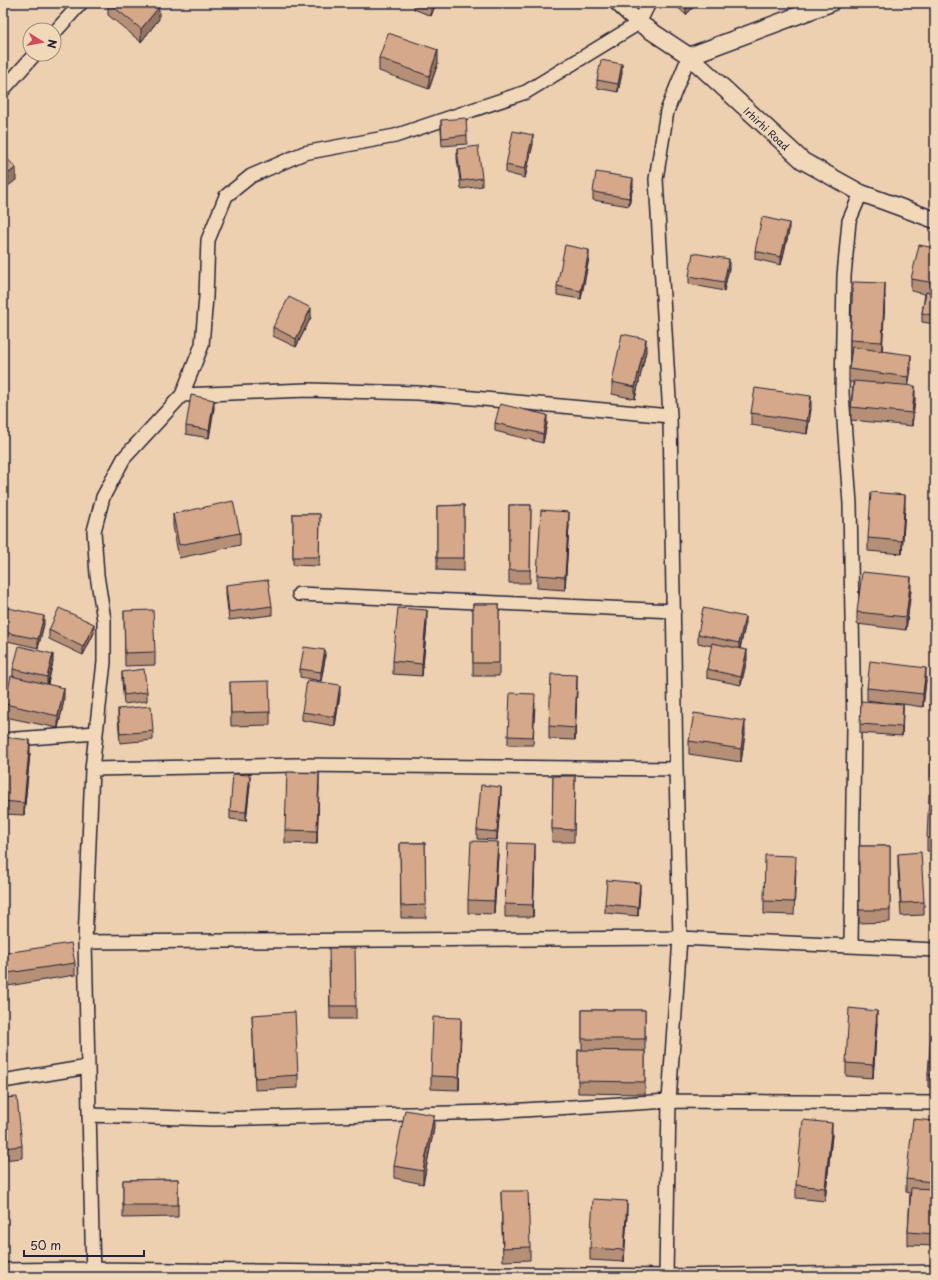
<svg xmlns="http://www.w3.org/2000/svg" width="938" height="1280" font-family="'Playpen Sans',sans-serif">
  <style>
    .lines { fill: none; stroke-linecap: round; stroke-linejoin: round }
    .minor-casing { stroke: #22223b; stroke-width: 16 }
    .tertiary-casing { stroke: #22223b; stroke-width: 19 }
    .minor { stroke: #f1d8b9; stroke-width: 13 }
    .tertiary { stroke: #f1d8b9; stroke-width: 16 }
    .wall { fill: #b69076; stroke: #22223b }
    .shaded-wall { fill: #947660; stroke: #22223b }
    .building { fill: #d4a889; stroke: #22223b }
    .labels { text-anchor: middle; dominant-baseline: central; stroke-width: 3.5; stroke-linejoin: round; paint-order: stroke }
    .street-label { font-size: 10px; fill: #22223b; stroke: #f1d8b9 }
  </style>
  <rect width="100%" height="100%" fill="#edd0b0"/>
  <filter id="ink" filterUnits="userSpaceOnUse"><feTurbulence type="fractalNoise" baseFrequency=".025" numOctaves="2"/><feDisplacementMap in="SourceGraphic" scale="8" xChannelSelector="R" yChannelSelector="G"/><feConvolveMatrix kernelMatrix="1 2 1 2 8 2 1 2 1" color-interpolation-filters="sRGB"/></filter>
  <g filter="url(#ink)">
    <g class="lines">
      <g class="minor-casing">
        <path id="minor" d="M 54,33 L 81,3
          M 3,90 L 35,54
          M 182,395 L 307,390 L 418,393 L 670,416
          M 299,594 L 674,611
          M 3,740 L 96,733
          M 92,769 L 296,765 L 676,769
          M 85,942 L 680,938 L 935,950
          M 851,946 L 854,727 L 850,504 L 842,393 L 844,276 L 849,221 L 861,193
          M 3,1081 L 88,1067
          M 89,1115 L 214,1119 L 492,1112 L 669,1101 L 935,1103
          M 3,1270 L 93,1269 L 666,1276 L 935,1272
          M 93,1277 L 85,942 L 92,769 L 104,662 L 104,620 L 97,575 L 94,531 L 103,497 L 124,458 L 182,395 L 202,345 L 206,297 L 208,240 L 226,196 L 251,176 L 304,153 L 395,136 L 526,92 L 639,23 L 649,3
          M 666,1277 L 669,1101 L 680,938 L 676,769 L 670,416 L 656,179 L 667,111 L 689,56"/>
      </g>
      <g class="tertiary-casing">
        <g id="tertiary">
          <path id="s1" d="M 618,3 L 639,23 L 689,56 L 803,161 L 861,193 L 935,220"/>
          <path d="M 689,56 L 831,3"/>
        </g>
      </g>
      <use href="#minor" class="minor"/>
      <use href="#tertiary" class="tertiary"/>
    </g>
    <path class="wall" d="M 108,3 L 159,19 L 141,42 L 108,15 Z
      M 414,3 L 436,3 L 431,16 L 414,9 Z
      M 673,3 L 697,3 L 686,15 Z
      M 379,58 L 438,63 L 429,89 L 379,71 Z
      M 622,73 L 618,92 L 597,88 L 597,80 Z
      M 441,120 L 467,135 L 467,144 L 442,146 L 441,129 Z
      M 533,144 L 525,178 L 506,173 L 506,165 Z
      M 457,149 L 482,178 L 482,186 L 461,189 L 457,158 Z
      M 633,186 L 629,206 L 593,200 L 593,192 Z
      M 789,231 L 781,265 L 755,259 L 755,251 Z
      M 935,248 L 935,324 L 922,322 L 922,313 L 925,294 L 911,291 L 911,279 Z
      M 589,258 L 581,299 L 557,295 L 557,286 Z
      M 729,268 L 724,291 L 689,284 L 689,276 Z
      M 885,296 L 882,351 L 911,368 L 908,386 L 915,399 L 912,426 L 851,420 L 851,407 L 853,382 L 849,382 L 849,369 L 852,353 L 850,353 L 850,340 Z
      M 311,317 L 296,347 L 273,336 L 273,327 Z
      M 646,351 L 635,399 L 612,394 L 612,382 Z
      M 214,408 L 209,438 L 186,434 L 186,426 Z
      M 811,409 L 807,434 L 751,425 L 751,413 Z
      M 495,423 L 547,423 L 543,443 L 495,431 Z
      M 464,505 L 464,571 L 437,570 L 437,506 Z
      M 509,505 L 531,505 L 530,583 L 509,583 Z
      M 905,507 L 902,554 L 868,551 L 868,538 Z
      M 173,514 L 240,533 L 240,545 L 179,558 L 173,526 Z
      M 293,514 L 320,514 L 319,566 L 293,565 Z
      M 569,525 L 565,590 L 537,588 L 537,575 Z
      M 226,585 L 272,606 L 272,615 L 229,620 L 226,594 Z
      M 911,590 L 906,630 L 857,624 L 857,612 Z
      M 473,604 L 499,604 L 499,676 L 473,676 Z
      M 3,610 L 44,624 L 38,648 L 3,640 Z
      M 124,611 L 155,652 L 155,665 L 125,666 Z
      M 427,623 L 422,676 L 393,674 L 393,661 Z
      M 745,626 L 740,649 L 747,659 L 741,685 L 707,678 L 707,669 L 712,646 L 698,643 L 698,634 Z
      M 49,630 L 94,633 L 83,655 L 49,639 Z
      M 325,659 L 321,681 L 300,677 L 300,669 Z
      M 53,662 L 48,684 L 64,700 L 58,728 L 5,717 L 5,704 L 13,677 L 13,669 Z
      M 935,666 L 935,706 L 930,706 L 930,693 Z
      M 122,672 L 147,692 L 147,701 L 124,704 L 122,681 Z
      M 926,680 L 923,707 L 903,704 L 902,736 L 860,733 L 860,724 L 897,704 L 867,700 L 867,688 Z
      M 230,682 L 270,712 L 270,725 L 231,726 Z
      M 577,688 L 575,740 L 549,739 L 549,726 Z
      M 340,694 L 335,726 L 302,720 L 302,712 Z
      M 535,703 L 533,745 L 508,745 L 508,736 Z
      M 118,709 L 153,731 L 153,740 L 120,743 L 118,717 Z
      M 745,734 L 741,762 L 689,754 L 689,741 Z
      M 3,737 L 30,753 L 24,815 L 3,814 Z
      M 935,738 L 935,777 L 931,777 L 931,764 Z
      M 553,776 L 575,776 L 574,842 L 552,842 Z
      M 250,784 L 246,821 L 230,819 L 230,811 Z
      M 319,786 L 317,844 L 285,843 L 285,830 Z
      M 935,794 L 935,851 L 927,851 L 927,838 Z
      M 501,795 L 497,840 L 477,839 L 477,830 Z
      M 400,843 L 425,843 L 426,918 L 401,918 Z
      M 859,846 L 890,846 L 890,922 L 859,923 Z
      M 898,854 L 924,902 L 924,915 L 901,916 L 898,866 Z
      M 498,855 L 494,914 L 468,913 L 468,900 Z
      M 535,857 L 533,917 L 505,917 L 505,904 Z
      M 796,869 L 794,915 L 764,914 L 764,901 Z
      M 640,891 L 638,916 L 605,913 L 605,904 Z
      M 5,953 L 75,963 L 75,975 L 8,986 L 5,966 Z
      M 329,961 L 356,1006 L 356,1019 L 330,1019 Z
      M 582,1010 L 645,1010 L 645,1094 L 578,1093 L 578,1050 L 582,1050 Z
      M 252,1015 L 298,1075 L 298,1088 L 255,1090 Z
      M 935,1016 L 935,1088 L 928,1087 L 928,1075 Z
      M 877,1023 L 873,1078 L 846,1076 L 846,1063 Z
      M 461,1031 L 459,1090 L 431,1089 L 431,1076 Z
      M 3,1098 L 22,1146 L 22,1158 L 3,1160 Z
      M 935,1121 L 935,1173 L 933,1189 L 935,1189 L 935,1246 L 908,1245 L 908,1232 L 910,1193 L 906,1192 L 906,1179 Z
      M 434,1128 L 423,1184 L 394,1178 L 394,1166 Z
      M 832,1135 L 825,1201 L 796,1198 L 796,1185 Z
      M 178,1179 L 178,1217 L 123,1218 L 123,1180 Z
      M 501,1191 L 530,1247 L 530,1260 L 503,1261 Z
      M 627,1214 L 624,1262 L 590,1260 L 590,1248 Z"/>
    <path class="shaded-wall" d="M 433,3 L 436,3 L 431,16 L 431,7 Z
      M 686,3 L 697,3 L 686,15 Z
      M 159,7 L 159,19 L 141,42 L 141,29 Z
      M 438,50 L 438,63 L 429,89 L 429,76 Z
      M 622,64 L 622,73 L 618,92 L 618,84 Z
      M 533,135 L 533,144 L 525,178 L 525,169 Z
      M 16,168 L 16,180 L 3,190 L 3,177 Z
      M 633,178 L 633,186 L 629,206 L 629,198 Z
      M 789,223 L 789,231 L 781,265 L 781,257 Z
      M 589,250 L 589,258 L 581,299 L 581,291 Z
      M 729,259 L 729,268 L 724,291 L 724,282 Z
      M 885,283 L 885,296 L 882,355 L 882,342 Z
      M 311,308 L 311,317 L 296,347 L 296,339 Z
      M 646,339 L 646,351 L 635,399 L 635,387 Z
      M 911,355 L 911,368 L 908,390 L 908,377 Z
      M 915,386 L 915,399 L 912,426 L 912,413 Z
      M 811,396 L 811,409 L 807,434 L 807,421 Z
      M 214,400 L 214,408 L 209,438 L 209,430 Z
      M 547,415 L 547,423 L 543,443 L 543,434 Z
      M 905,495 L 905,507 L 902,554 L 902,541 Z
      M 569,512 L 569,525 L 565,590 L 565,577 Z
      M 911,577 L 911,590 L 906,630 L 906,617 Z
      M 427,610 L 427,623 L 422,676 L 422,664 Z
      M 44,616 L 44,624 L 38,648 L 38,639 Z
      M 745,617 L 745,626 L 739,652 L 739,643 Z
      M 94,624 L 94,633 L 83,655 L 83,647 Z
      M 325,650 L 325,659 L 321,681 L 321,672 Z
      M 747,650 L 747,659 L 741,685 L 741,677 Z
      M 53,654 L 53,662 L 47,685 L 47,677 Z
      M 926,668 L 926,680 L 923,707 L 923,694 Z
      M 577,675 L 577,688 L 575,740 L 575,728 Z
      M 340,685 L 340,694 L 335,726 L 335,717 Z
      M 64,688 L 64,700 L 58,728 L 58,716 Z
      M 903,704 L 903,713 L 902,736 L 902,727 Z
      M 745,721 L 745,734 L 741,762 L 741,749 Z
      M 30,740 L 30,753 L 24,815 L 24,803 Z
      M 319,773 L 319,786 L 317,844 L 317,831 Z
      M 250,775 L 250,784 L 246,821 L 246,812 Z
      M 501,787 L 501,795 L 497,840 L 497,832 Z
      M 498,842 L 498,855 L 494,914 L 494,901 Z
      M 535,844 L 535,857 L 533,917 L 533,905 Z
      M 640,883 L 640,891 L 638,916 L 638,907 Z
      M 877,1011 L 877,1023 L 873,1078 L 873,1065 Z
      M 461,1018 L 461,1031 L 459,1090 L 459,1077 Z
      M 434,1115 L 434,1128 L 423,1184 L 423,1171 Z
      M 832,1123 L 832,1135 L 825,1201 L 825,1188 Z
      M 935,1160 L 935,1173 L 932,1195 L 932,1182 Z
      M 627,1201 L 627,1214 L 624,1262 L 624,1250 Z"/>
    <path class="building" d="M 109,3 L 156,3 L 159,7 L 141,29 Z
      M 420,3 L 433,3 L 431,7 Z
      M 388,33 L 438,50 L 429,76 L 379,58 Z
      M 601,60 L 622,64 L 618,84 L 597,80 Z
      M 466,118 L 467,135 L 442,138 L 441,120 Z
      M 513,131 L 533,135 L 525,169 L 506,165 Z
      M 478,146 L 482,178 L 461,181 L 457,149 Z
      M 3,154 L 16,168 L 3,177 Z
      M 596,172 L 633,178 L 629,198 L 593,192 Z
      M 762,217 L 789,223 L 781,257 L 755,251 Z
      M 565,245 L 589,250 L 581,291 L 557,286 Z
      M 919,245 L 935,248 L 935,283 L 911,279 Z
      M 693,253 L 729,259 L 724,282 L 689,276 Z
      M 853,282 L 885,283 L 882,342 L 850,340 Z
      M 926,292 L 935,293 L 935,316 L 922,313 Z
      M 289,297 L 311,308 L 296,339 L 273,327 Z
      M 622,334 L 646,339 L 635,387 L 612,382 Z
      M 852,347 L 911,355 L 908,377 L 849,369 Z
      M 854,381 L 915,386 L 912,413 L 851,407 Z
      M 755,388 L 811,396 L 807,421 L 751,413 Z
      M 191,395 L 214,400 L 209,430 L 186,426 Z
      M 500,404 L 547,415 L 543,434 L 495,423 Z
      M 871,492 L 905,495 L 902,541 L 868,538 Z
      M 233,501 L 240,533 L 179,545 L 173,514 Z
      M 464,505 L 464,558 L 437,558 L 437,506 Z
      M 509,505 L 531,505 L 530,570 L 509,570 Z
      M 541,510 L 569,512 L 565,577 L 537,575 Z
      M 293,514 L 320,514 L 319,557 L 293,557 Z
      M 862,572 L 911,577 L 906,617 L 857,612 Z
      M 268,580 L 272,606 L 229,612 L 226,585 Z
      M 473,604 L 499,604 L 499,663 L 473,663 Z
      M 4,607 L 44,616 L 38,639 L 3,632 L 3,610 Z
      M 59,608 L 94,624 L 83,647 L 49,630 Z
      M 398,608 L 427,610 L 422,664 L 393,661 Z
      M 703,608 L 745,617 L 739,643 L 698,634 Z
      M 153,610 L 155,652 L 125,653 L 124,611 Z
      M 712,643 L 747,650 L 741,677 L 707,669 Z
      M 19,646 L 53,654 L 47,677 L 13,669 Z
      M 304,647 L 325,650 L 321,672 L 300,669 Z
      M 870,661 L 926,668 L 923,694 L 867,688 Z
      M 932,666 L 935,666 L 935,694 L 930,693 Z
      M 144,669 L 147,692 L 124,695 L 122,672 Z
      M 551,674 L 577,675 L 575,728 L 549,726 Z
      M 11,676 L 64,688 L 58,716 L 5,704 Z
      M 307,680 L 340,685 L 335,717 L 302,712 Z
      M 269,681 L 270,712 L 231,713 L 230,682 Z
      M 510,693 L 535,694 L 533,737 L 508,736 Z
      M 861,701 L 903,704 L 902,727 L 860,724 Z
      M 151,706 L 153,731 L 120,734 L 118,709 Z
      M 694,713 L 745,721 L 741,749 L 689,741 Z
      M 3,737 L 30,740 L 24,803 L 3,801 Z
      M 933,737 L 935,738 L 935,764 L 931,764 Z
      M 287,772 L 319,773 L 317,831 L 285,830 Z
      M 233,774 L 250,775 L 246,812 L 230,811 Z
      M 553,776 L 575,776 L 574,830 L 552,829 Z
      M 481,785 L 501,787 L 497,832 L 477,830 Z
      M 929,794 L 935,794 L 935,838 L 927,838 Z
      M 471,841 L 498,842 L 494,901 L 468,900 Z
      M 400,843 L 425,843 L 426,905 L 401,906 Z
      M 508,843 L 535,844 L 533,905 L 505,904 Z
      M 859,846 L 890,846 L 890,910 L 859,910 Z
      M 921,852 L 924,902 L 901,903 L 898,854 Z
      M 765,855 L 796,856 L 794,902 L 764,901 Z
      M 607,880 L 640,883 L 638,907 L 605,904 Z
      M 71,943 L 75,963 L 8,973 L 5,953 Z
      M 329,948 L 355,948 L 356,1006 L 330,1006 Z
      M 849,1008 L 877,1011 L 873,1065 L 846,1063 Z
      M 582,1010 L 645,1010 L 645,1039 L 582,1039 Z
      M 295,1012 L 298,1075 L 255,1078 L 252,1015 Z
      M 932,1016 L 935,1016 L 935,1075 L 928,1075 Z
      M 433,1017 L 461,1018 L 459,1077 L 431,1076 Z
      M 578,1050 L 645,1051 L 645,1082 L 578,1081 Z
      M 17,1097 L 22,1146 L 3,1148 L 3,1098 Z
      M 405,1110 L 434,1115 L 423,1171 L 394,1166 Z
      M 913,1119 L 935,1121 L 935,1160 L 932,1182 L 906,1179 Z
      M 803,1120 L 832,1123 L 825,1188 L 796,1185 Z
      M 178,1179 L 178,1205 L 123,1205 L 123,1180 Z
      M 911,1188 L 935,1189 L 935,1234 L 908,1232 Z
      M 501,1191 L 528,1191 L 530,1247 L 503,1248 Z
      M 593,1199 L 627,1201 L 624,1250 L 590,1248 Z"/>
  </g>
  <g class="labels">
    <g class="street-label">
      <text stroke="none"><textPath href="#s1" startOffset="195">Irhirhi Road</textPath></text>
    </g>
  </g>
  <rect width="938" height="1280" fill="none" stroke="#f1d8b9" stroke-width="16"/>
  <rect x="8" y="8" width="922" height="1264" fill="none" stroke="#22223b" stroke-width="1.5" filter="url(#ink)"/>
  <g transform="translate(42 42) rotate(101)"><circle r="19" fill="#f1d8b9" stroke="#9e8f87"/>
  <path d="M0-3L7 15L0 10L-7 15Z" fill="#d1495b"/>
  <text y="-6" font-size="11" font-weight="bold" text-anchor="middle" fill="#22223b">N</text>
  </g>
  <path d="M24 1250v6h120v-6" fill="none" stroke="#22223b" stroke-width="2"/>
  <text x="30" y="1250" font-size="12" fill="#22223b" stroke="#f1d8b9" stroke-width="3" paint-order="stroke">50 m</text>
</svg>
